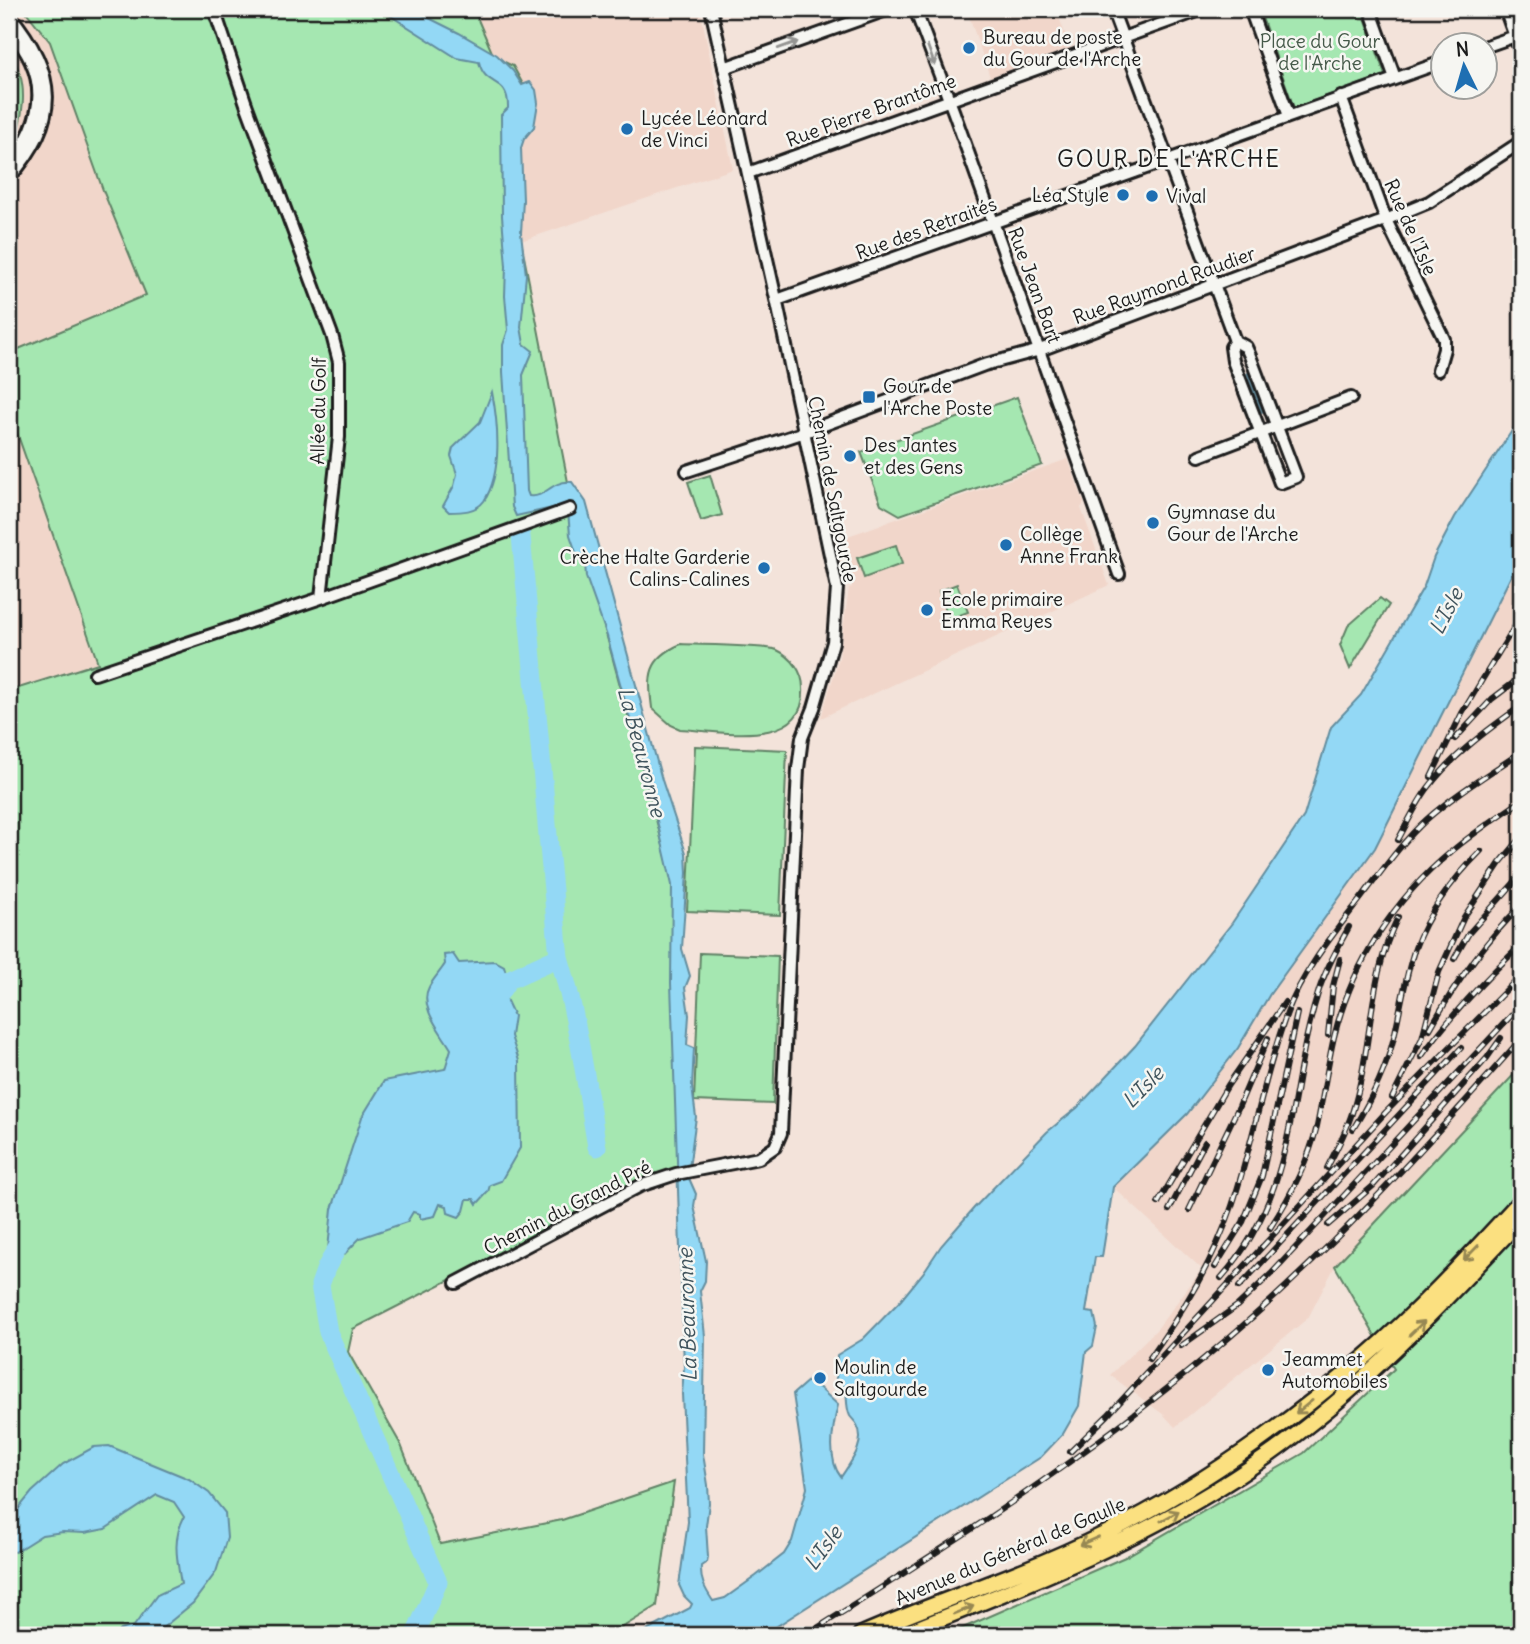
<svg xmlns="http://www.w3.org/2000/svg" width="1530" height="1644" font-family="Delius,sans-serif">
  <style>
    .built { fill: #f1d6ca }
    .green { fill: #a5e7b1; stroke: #608266; stroke-width: 2 }
    .water { fill: #93d8f5; stroke: #638d9e; stroke-width: 2 }
    .lines { fill: none; stroke-linecap: round; stroke-linejoin: round }
    .stream { stroke: #638d9e; stroke-width: 3.5 }
    .river { stroke: #93d8f5; stroke-width: 19 }
    .minor-casing { stroke: #1c1c1c; stroke-width: 16 }
    .major-casing { stroke: #1c1c1c; stroke-width: 19 }
    .minor { stroke: #f6f6f2; stroke-width: 10 }
    .major { stroke: #fbe080; stroke-width: 14 }
    .rail-casing { stroke: #1c1c1c; stroke-width: 6 }
    .rail { stroke: #f6f6f2; stroke-width: 3.5; stroke-dasharray: 10; stroke-linecap: butt }
    .oneway { stroke: #949492 }
    .oneway2 { stroke: #978853 }
    .poi-dot { fill: #1f6fb2; stroke: #f6f6f2; stroke-width: 2.5 }
    .labels { text-anchor: middle; dominant-baseline: central; stroke-width: 5; stroke-linejoin: round; paint-order: stroke }
    .poi-label { font-size: 19px; fill: #1c1c1c; stroke: #f6f6f2; text-anchor: start }
    .park-label { font-size: 19px; fill: #455949; stroke: #f6f6f2 }
    .street-label { font-size: 19px; fill: #1c1c1c; stroke: #f6f6f2 }
    .water-label { font-size: 21px; font-style: italic; fill: #40545d; stroke: #f6f6f2 }
    .quarter-label { font-size: 23px; letter-spacing: 2px; fill: #1c1c1c; stroke: #f6f6f2 }
  </style>
  <rect width="100%" height="100%" fill="#f3e3da"/>
  <filter id="ink" filterUnits="userSpaceOnUse"><feTurbulence type="fractalNoise" baseFrequency=".0143" numOctaves="2"/><feDisplacementMap in="SourceGraphic" scale="14" xChannelSelector="R" yChannelSelector="G"/><feConvolveMatrix kernelMatrix="1 2 1 2 8 2 1 2 1" color-interpolation-filters="sRGB"/></filter>
  <g filter="url(#ink)">
    <path class="built" d="M 9,9 L 24,9 L 50,42 L 104,193 L 146,295 L 9,353 Z
      M 494,9 L 700,9 L 733,169 L 521,241 L 521,138 L 494,58 L 476,14 Z
      M 970,9 L 1056,9 L 1070,48 L 990,77 L 967,10 Z
      M 9,410 L 99,664 L 9,691 Z
      M 1068,459 L 1084,503 L 1081,508 L 1109,585 L 821,718 L 839,658 L 849,588 L 852,587 L 850,556 L 845,537 Z
      M 1521,550 L 1521,1067 L 1335,1266 L 1308,1318 L 1175,1427 L 1164,1415 L 1110,1375 L 1157,1329 L 1202,1269 L 1113,1187 L 1187,1114 L 1238,1048 L 1467,660 L 1511,576 Z"/>
    <path class="green" d="M 24,9 L 494,9 L 476,15 L 494,57 L 513,66 L 531,99 L 521,138 L 521,241 L 575,518 L 672,879 L 680,1168 L 638,1184 L 353,1329 L 348,1352 L 401,1445 L 440,1544 L 562,1520 L 674,1482 L 657,1606 L 610,1635 L 9,1635 L 9,691 L 98,663 L 9,410 L 9,353 L 146,295 L 104,193 L 50,42 Z
      M 1259,9 L 1362,9 L 1385,75 L 1294,108 Z
      M 9,54 C 31,80 24,122 9,151 Z
      M 1017,397 L 1042,465 L 900,515 L 881,504 L 861,452 Z
      M 710,475 L 722,515 L 701,521 L 688,482 Z
      M 896,545 L 902,564 L 864,578 L 857,558 Z
      M 957,584 L 968,612 L 949,619 L 939,591 Z
      M 1380,598 L 1389,605 L 1350,669 L 1340,645 L 1348,626 Z
      M 681,644 C 699,645 765,645 777,650 C 792,657 803,672 803,688 C 807,750 719,731 680,729 L 671,725 L 652,708 C 648,676 647,659 681,644 Z
      M 695,746 L 787,750 L 780,915 L 687,911 Z
      M 700,953 L 778,956 L 773,1104 L 694,1101 Z
      M 1521,1067 L 1521,1635 L 947,1635 L 1125,1557 L 1304,1453 L 1394,1369 L 1335,1266 Z"/>
    <path class="water" d="M 380,9 L 411,9 L 459,33 L 497,55 L 513,71 L 522,85 L 530,82 L 536,90 L 538,103 L 534,127 L 524,139 L 521,148 L 523,200 L 521,233 L 526,275 L 521,327 L 524,344 L 533,351 L 523,375 L 527,491 L 529,496 C 547,498 550,480 572,482 L 586,502 L 662,780 L 686,853 L 687,873 L 682,949 L 690,976 L 685,988 L 689,1015 L 687,1045 L 694,1048 L 692,1087 L 696,1117 L 688,1176 L 696,1194 L 694,1206 L 706,1261 L 705,1281 L 700,1291 L 705,1336 L 703,1454 L 708,1485 L 709,1503 L 706,1526 L 708,1557 L 707,1562 L 701,1566 C 700,1580 705,1589 713,1601 L 725,1598 L 756,1576 L 784,1554 L 792,1541 L 807,1488 L 793,1394 L 810,1379 L 838,1405 C 833,1425 826,1459 841,1477 C 850,1463 867,1443 857,1425 C 856,1422 852,1419 850,1416 C 846,1408 847,1397 846,1388 L 836,1380 L 837,1355 L 863,1339 L 901,1300 L 923,1273 L 941,1246 L 974,1208 L 1047,1132 L 1077,1108 L 1135,1046 L 1232,923 L 1304,816 L 1331,727 L 1361,695 L 1424,586 L 1434,557 L 1455,517 L 1521,417 L 1521,550 L 1511,576 L 1375,848 L 1270,994 L 1238,1048 L 1187,1114 L 1113,1187 L 1102,1257 L 1095,1257 L 1086,1312 L 1094,1313 L 1097,1327 L 1093,1346 L 1086,1352 L 1079,1406 L 1063,1434 L 1041,1457 L 763,1635 L 639,1635 L 690,1608 L 692,1604 L 684,1596 L 679,1585 L 688,1522 L 682,1394 L 684,1367 L 671,983 L 672,885 L 651,795 L 607,636 L 586,577 L 585,562 L 578,558 L 570,535 L 568,511 L 562,507 L 557,507 L 516,516 L 512,507 L 503,372 L 503,345 L 508,330 L 505,296 L 506,266 L 502,216 L 501,115 L 508,108 C 509,76 485,89 479,62 L 457,58 Z
      M 492,392 C 498,423 503,473 484,501 C 476,512 461,512 449,512 L 443,506 L 454,486 L 457,474 L 451,456 L 453,448 L 480,422 Z
      M 453,954 L 459,963 L 495,961 L 504,966 L 508,980 L 506,999 L 514,1016 L 511,1036 L 519,1061 L 520,1148 L 501,1181 L 490,1185 L 488,1192 L 477,1204 L 474,1199 L 467,1199 L 464,1211 L 459,1217 L 448,1213 L 447,1206 L 440,1204 L 435,1216 L 420,1219 L 420,1214 L 413,1212 L 407,1222 L 360,1238 L 331,1268 L 326,1269 L 332,1209 L 362,1117 L 384,1081 L 445,1069 L 451,1049 C 442,1033 418,1007 429,987 C 433,979 440,972 445,964 L 444,955 Z
      M 109,1446 L 189,1479 L 209,1493 L 225,1513 L 227,1538 L 216,1572 L 193,1603 L 154,1635 L 116,1635 L 121,1630 L 134,1626 L 157,1595 L 181,1584 C 177,1559 172,1540 184,1517 L 174,1502 L 157,1495 L 105,1529 L 85,1533 L 63,1532 L 42,1535 L 15,1552 L 9,1551 L 9,1520 L 32,1492 L 63,1464 L 94,1447 Z"/>
    <g class="lines">
      <path class="stream" d="M 1248,374 L 1262,411"/>
      <path class="river" d="M 559,957 C 578,1019 586,1083 597,1147
        M 495,1000 L 508,980 L 559,957 L 521,536
        M 338,1247 L 326,1268 L 320,1285 L 328,1332 L 438,1582 L 415,1635"/>
      <g class="minor-casing">
        <path id="minor" d="M 214,9 L 246,104 L 332,335 L 339,362 L 339,437 L 321,598
          M 915,9 L 954,113 L 1119,574
          M 1112,9 L 1235,341 L 1231,347 L 1233,361 L 1280,483 L 1296,477 L 1250,356 L 1246,347 L 1235,341
          M 1250,9 L 1289,116
          M 1370,9 L 1395,78
          M 1505,9 L 1521,53
          M 9,14 C 58,73 61,120 9,178
          M 9,30 C 50,74 46,120 9,164
          M 1484,47 L 1521,34
          M 724,68 L 889,9
          M 1341,97 L 1386,220 L 1444,339 L 1444,349 L 1438,370
          M 748,173 L 1203,9
          M 777,300 L 1442,62
          M 1199,456 L 1351,398
          M 687,471 L 805,432 L 984,365 L 1040,350 L 1378,223 L 1429,202 L 1521,142
          M 95,674 L 321,598 L 570,509
          M 456,1283 L 640,1186 L 676,1174 L 759,1158 L 775,1147 L 781,1133 L 798,769 L 802,738 L 814,708 L 833,642 L 837,588 L 778,308 L 711,9"/>
      </g>
      <g class="major-casing">
        <path id="major" d="M 860,1635 C 947,1597 1040,1569 1124,1524 C 1211,1479 1290,1422 1364,1358 C 1420,1310 1471,1254 1521,1200
          M 900,1635 C 1027,1585 1154,1536 1266,1457 C 1361,1390 1442,1304 1521,1219"/>
      </g>
      <use href="#minor" class="minor"/>
      <use href="#major" class="major"/>
      <g class="rail-casing">
        <path id="rail" d="M 1455,739 L 1492,699 L 1521,677
          M 1431,777 L 1462,713 L 1521,616
          M 1398,840 C 1408,822 1416,804 1428,788 C 1453,755 1487,730 1521,706
          M 1454,959 L 1469,933 L 1521,875
          M 1430,1029 C 1455,984 1484,942 1521,906
          M 1328,1035 L 1333,986 L 1340,959
          M 1421,1057 C 1450,1016 1485,979 1521,945
          M 1392,1098 L 1422,1038 L 1439,972 L 1464,917 L 1500,863 L 1521,838
          M 1353,1129 C 1371,1100 1386,1070 1394,1037 C 1401,1007 1405,977 1415,948 C 1429,910 1453,879 1481,851
          M 1327,1168 C 1336,1150 1346,1132 1352,1113 C 1373,1049 1367,979 1398,917
          M 1158,1203 L 1228,1085 L 1285,1002
          M 1169,1210 L 1205,1142
          M 1189,1210 L 1239,1106 L 1268,1038
          M 1328,1225 L 1373,1186 L 1487,1058 L 1501,1038
          M 1270,1228 C 1290,1197 1308,1163 1317,1126 C 1323,1097 1327,1067 1334,1037 C 1352,964 1394,899 1452,851 C 1473,833 1498,817 1521,801
          M 1215,1267 L 1243,1222 L 1262,1176 L 1297,1013
          M 1221,1278 C 1299,1190 1286,1093 1319,990 C 1326,968 1338,947 1349,927
          M 1239,1287 L 1461,1048
          M 1181,1346 L 1237,1306 L 1271,1274 L 1521,1005
          M 1149,1359 C 1183,1311 1213,1262 1232,1206 C 1253,1143 1264,1075 1287,1013 C 1304,968 1337,930 1365,893 C 1384,868 1403,841 1426,820 C 1455,794 1489,774 1521,752
          M 1070,1452 L 1108,1415 L 1386,1112 L 1521,975
          M 806,1635 C 947,1547 1086,1458 1213,1351 C 1326,1257 1424,1148 1521,1039"/>
      </g>
      <use href="#rail" class="rail"/>
    </g>
    <defs><path id="oneway-shaft" d="M-6 0H5M1.5-3L5.5 0L1.5 3" fill="none" stroke-width="1.6" stroke-linecap="round" stroke-linejoin="round" transform="scale(1.75)"/></defs>
    <g class="oneway">
      <use href="#oneway-shaft" transform="translate(788 45) rotate(-20)"/>
      <use href="#oneway-shaft" transform="translate(931 55) rotate(70)"/>
    </g>
    <g class="oneway2">
      <use href="#oneway-shaft" transform="translate(1471 1253) rotate(134)"/>
      <use href="#oneway-shaft" transform="translate(1417 1328) rotate(-44)"/>
      <use href="#oneway-shaft" transform="translate(1304 1407) rotate(141)"/>
      <use href="#oneway-shaft" transform="translate(1170 1516) rotate(-29)"/>
      <use href="#oneway-shaft" transform="translate(1089 1541) rotate(156)"/>
      <use href="#oneway-shaft" transform="translate(964 1610) rotate(-22)"/>
    </g>
  </g>
  <g class="poi-dot">
    <circle cx="969" cy="48" r="7"/>
    <circle cx="627" cy="129" r="7"/>
    <circle cx="1123" cy="195" r="7"/>
    <circle cx="1152" cy="196" r="7"/>
    <rect x="862" y="390" width="14" height="14" rx="3.5"/>
    <circle cx="850" cy="456" r="7"/>
    <circle cx="1153" cy="523" r="7"/>
    <circle cx="1006" cy="545" r="7"/>
    <circle cx="764" cy="568" r="7"/>
    <circle cx="927" cy="610" r="7"/>
    <circle cx="1268" cy="1370" r="7"/>
    <circle cx="820" cy="1378" r="7"/>
  </g>
  <g class="labels">
    <g class="poi-label">
      <text x="983" y="37">Bureau de poste<tspan x="983" dy="22">du Gour de l'Arche</tspan></text>
      <text x="641" y="118">Lycée Léonard<tspan x="641" dy="22">de Vinci</tspan></text>
      <text x="1109" y="195" text-anchor="end">Léa Style</text>
      <text x="1166" y="196">Vival</text>
      <text x="883" y="386">Gour de<tspan x="883" dy="22">l'Arche Poste</tspan></text>
      <text x="864" y="445">Des Jantes<tspan x="864" dy="22">et des Gens</tspan></text>
      <text x="1167" y="512">Gymnase du<tspan x="1167" dy="22">Gour de l'Arche</tspan></text>
      <text x="1020" y="534">Collège<tspan x="1020" dy="22">Anne Frank</tspan></text>
      <text x="750" y="557" text-anchor="end">Crèche Halte Garderie<tspan x="750" dy="22">Calins-Calines</tspan></text>
      <text x="941" y="599">Ecole primaire<tspan x="941" dy="22">Emma Reyes</tspan></text>
      <text x="1282" y="1359">Jeammet<tspan x="1282" dy="22">Automobiles</tspan></text>
      <text x="834" y="1367">Moulin de<tspan x="834" dy="22">Saltgourde</tspan></text>
    </g>
    <g class="park-label">
      <text x="1320" y="41">Place du Gour<tspan x="1320" dy="22">de l'Arche</tspan></text>
    </g>
    <g class="street-label">
      <text transform="translate(871 110) rotate(-20)">Rue Pierre Brantôme</text>
      <text transform="translate(1411 227) rotate(66)">Rue de l'Isle</text>
      <text transform="translate(926 228) rotate(-20)">Rue des Retraités</text>
      <text transform="translate(1035 285) rotate(70)">Rue Jean Bart</text>
      <text transform="translate(1164 285) rotate(-20)">Rue Raymond Raudier</text>
      <text transform="translate(318 411) rotate(-89)">Allée du Golf</text>
      <text transform="translate(833 489) rotate(79)">Chemin de Saltgourde</text>
      <text transform="translate(567 1207) rotate(-27)">Chemin du Grand Pré</text>
      <text transform="translate(1010 1551) rotate(-23)">Avenue du Général de Gaulle</text>
    </g>
    <g class="water-label">
      <text transform="translate(1446 611) rotate(-63)">L'Isle</text>
      <text transform="translate(642 752) rotate(75)">La Beauronne</text>
      <text transform="translate(1143 1087) rotate(-46)">L'Isle</text>
      <text transform="translate(687 1315) rotate(-92)">La Beauronne</text>
      <text transform="translate(823 1548) rotate(-54)">L'Isle</text>
    </g>
    <g class="quarter-label">
      <text x="1169" y="158">GOUR DE L'ARCHE</text>
    </g>
  </g>
  <rect width="1530" height="1644" fill="none" stroke="#f6f6f2" stroke-width="35"/>
  <rect x="18" y="18" width="1495" height="1609" fill="none" stroke="#1c1c1c" stroke-width="2.5" filter="url(#ink)"/>
  <g transform="translate(1464 66) rotate(355)"><circle r="33" fill="#f6f6f2" stroke="#9f9f9c" stroke-width="2"/>
  <path d="M0-5L12 26L0 18L-12 26Z" fill="#1f6fb2"/>
  <text y="-10" font-size="19" font-weight="bold" text-anchor="middle" fill="#1c1c1c">N</text>
  </g>
</svg>
